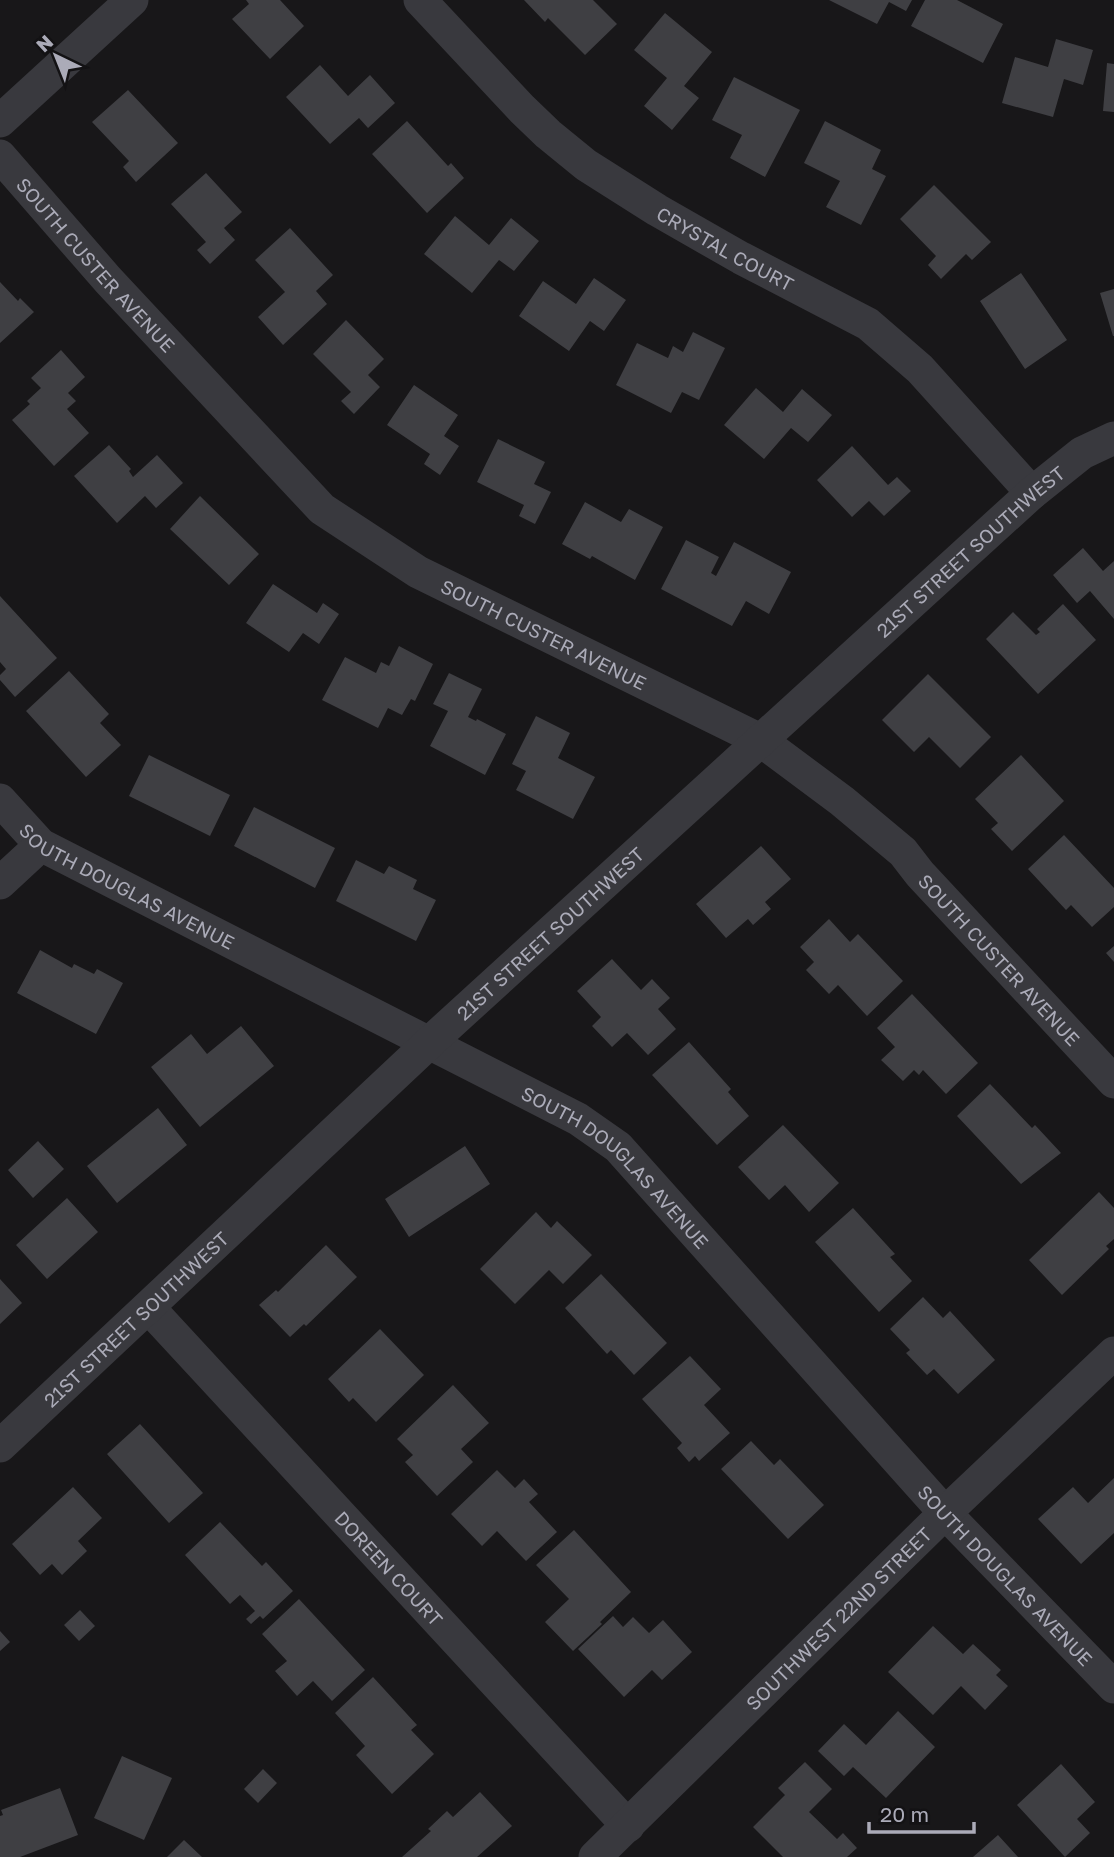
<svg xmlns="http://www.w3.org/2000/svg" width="1114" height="1857" font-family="'Golos Text',sans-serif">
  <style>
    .building { fill: #3f3f43 }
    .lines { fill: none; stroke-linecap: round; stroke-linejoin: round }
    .street { stroke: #39393e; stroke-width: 33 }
    .labels { text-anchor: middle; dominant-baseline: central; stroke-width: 7; stroke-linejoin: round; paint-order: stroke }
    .street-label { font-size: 19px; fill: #ababb8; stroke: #131214 }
  </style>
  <rect width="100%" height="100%" fill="#181719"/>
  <path class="building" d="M 246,0 L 280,0 L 304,26 L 270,59 L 232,19 L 249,4 Z
    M 524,0 L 593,0 L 617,24 L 585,55 L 548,18 L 545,22 Z
    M 829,0 L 912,0 L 906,11 L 889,2 L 877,24 Z
    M 925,0 L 957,0 L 1003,24 L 983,63 L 911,26 Z
    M 665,13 L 712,52 L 684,86 L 699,98 L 672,130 L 644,106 L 667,78 L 634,50 Z
    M 1056,39 L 1093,50 L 1083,85 L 1064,79 L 1053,117 L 1002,103 L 1015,57 L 1048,67 Z
    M 1107,63 L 1114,64 L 1114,112 L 1103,111 Z
    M 320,65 L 348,96 L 370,75 L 395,103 L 368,128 L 359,118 L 330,144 L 286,97 Z
    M 734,77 L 800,110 L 765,177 L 730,158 L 742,135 L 712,120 Z
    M 128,90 L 178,143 L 136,182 L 123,167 L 129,161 L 92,122 Z
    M 407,121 L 448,166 L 451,163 L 464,178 L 427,213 L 372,154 Z
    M 825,121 L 881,150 L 872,169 L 886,176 L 861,225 L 826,207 L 840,181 L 804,163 Z
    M 206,173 L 242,212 L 224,228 L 235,240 L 210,264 L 197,250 L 206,242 L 171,204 Z
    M 934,185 L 991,242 L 972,260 L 966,254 L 941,279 L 928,265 L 936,256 L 900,219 Z
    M 455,216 L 489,245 L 511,218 L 539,241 L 514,271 L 499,260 L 472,293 L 424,254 Z
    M 290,228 L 333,275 L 316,291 L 327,304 L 283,345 L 258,317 L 285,292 L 255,260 Z
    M 1021,273 L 1067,340 L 1025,369 L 980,301 Z
    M 594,278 L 626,300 L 604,331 L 590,321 L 569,351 L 519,316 L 543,281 L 576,304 Z
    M 0,282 L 18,301 L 20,298 L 34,312 L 0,343 Z
    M 1114,289 L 1114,336 L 1113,336 L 1100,293 Z
    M 346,320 L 384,359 L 368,375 L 380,387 L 354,414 L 341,401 L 351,392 L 313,354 Z
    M 693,332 L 725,348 L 699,400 L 682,392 L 671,413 L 616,385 L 637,343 L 668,358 L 673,346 L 683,352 Z
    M 61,350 L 85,377 L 68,393 L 76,401 L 67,409 L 89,433 L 54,466 L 12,420 L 30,404 L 27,401 L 41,388 L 31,378 Z
    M 414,385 L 458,415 L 444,436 L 459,446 L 440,475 L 424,464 L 430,454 L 387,425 Z
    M 756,388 L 783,412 L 802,389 L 832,415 L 808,442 L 791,428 L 764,459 L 724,425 Z
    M 498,439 L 545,462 L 534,484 L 551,492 L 535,524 L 519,516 L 524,505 L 477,482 Z
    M 109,445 L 131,469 L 129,471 L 133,477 L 157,455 L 183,483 L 156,508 L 145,496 L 117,523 L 74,476 Z
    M 852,446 L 888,485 L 897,477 L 911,491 L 884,516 L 869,501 L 852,517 L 817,480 Z
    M 200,496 L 259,554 L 229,585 L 170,529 Z
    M 585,502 L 621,522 L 629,509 L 663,527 L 635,580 L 592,556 L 590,559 L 562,544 Z
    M 686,540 L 719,557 L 711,573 L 716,576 L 734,542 L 791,572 L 769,614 L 746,601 L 732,626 L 661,589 Z
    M 1083,548 L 1103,571 L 1114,561 L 1114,619 L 1090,591 L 1077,603 L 1053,575 Z
    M 273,584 L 317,613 L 323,603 L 339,614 L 319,644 L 303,633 L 289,652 L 246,623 Z
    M 0,596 L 57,658 L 15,697 L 0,680 L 0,675 L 6,669 L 0,662 Z
    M 1063,604 L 1096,640 L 1038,694 L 986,639 L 1013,612 L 1036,635 L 1040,632 L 1037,629 Z
    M 399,646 L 433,664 L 415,701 L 411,699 L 402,715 L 388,708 L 378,728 L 322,700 L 345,657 L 376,673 L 381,662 L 389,666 Z
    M 69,671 L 109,714 L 100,723 L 121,745 L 86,777 L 26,711 Z
    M 449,673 L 482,689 L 468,717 L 476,721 L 477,719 L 506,734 L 485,775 L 430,746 L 448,711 L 433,704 Z
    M 928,674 L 991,737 L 960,768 L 929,737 L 914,752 L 882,720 Z
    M 536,716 L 570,733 L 558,758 L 595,777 L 573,819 L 516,790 L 526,771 L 512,764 Z
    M 149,755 L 230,795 L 210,836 L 129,796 Z
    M 1021,755 L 1064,801 L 1012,851 L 991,829 L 998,823 L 975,799 Z
    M 254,807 L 335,848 L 315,888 L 234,846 Z
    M 1064,835 L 1114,888 L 1114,907 L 1092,927 L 1071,905 L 1066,910 L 1028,869 Z
    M 761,846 L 791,879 L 765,902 L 771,909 L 753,925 L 748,919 L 726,938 L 696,904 Z
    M 356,860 L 384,874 L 389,866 L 417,880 L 413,889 L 436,900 L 416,941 L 336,901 Z
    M 829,919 L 850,942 L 858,934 L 903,981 L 867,1016 L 838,985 L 829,994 L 806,970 L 814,962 L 800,947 Z
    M 1114,946 L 1114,962 L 1106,953 Z
    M 40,950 L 72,968 L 74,964 L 94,974 L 97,969 L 123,983 L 96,1034 L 17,993 Z
    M 612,959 L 641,990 L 652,979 L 670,998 L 658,1009 L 676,1029 L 648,1055 L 627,1033 L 612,1047 L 592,1026 L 601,1017 L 577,991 Z
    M 912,994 L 978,1063 L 946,1094 L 923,1070 L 919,1075 L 914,1070 L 903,1081 L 881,1060 L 895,1047 L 877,1028 Z
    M 241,1026 L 274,1066 L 200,1127 L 151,1067 L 191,1034 L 207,1054 Z
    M 689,1042 L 731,1089 L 728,1092 L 749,1116 L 717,1145 L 652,1075 Z
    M 990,1084 L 1032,1128 L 1035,1125 L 1061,1153 L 1021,1184 L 957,1116 Z
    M 158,1108 L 187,1145 L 117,1203 L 87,1166 Z
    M 783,1125 L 839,1183 L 809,1212 L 785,1185 L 769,1200 L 738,1167 Z
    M 38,1141 L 64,1169 L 33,1198 L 8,1170 Z
    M 465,1146 L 490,1184 L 409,1237 L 385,1199 Z
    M 1099,1192 L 1114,1208 L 1114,1239 L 1106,1246 L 1109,1249 L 1062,1295 L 1029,1260 Z
    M 67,1198 L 98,1232 L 47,1279 L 16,1245 Z
    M 853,1208 L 895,1254 L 890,1257 L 912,1281 L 879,1312 L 815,1242 Z
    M 536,1212 L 551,1228 L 557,1221 L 592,1255 L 563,1284 L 549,1270 L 515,1304 L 480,1269 Z
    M 326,1245 L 357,1277 L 306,1326 L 304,1324 L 290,1337 L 259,1305 L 276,1290 L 278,1292 Z
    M 601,1274 L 667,1343 L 634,1375 L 611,1350 L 607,1354 L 565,1308 Z
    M 0,1279 L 22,1303 L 0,1324 Z
    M 923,1297 L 943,1318 L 950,1311 L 995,1360 L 958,1394 L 934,1369 L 927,1375 L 906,1353 L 910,1350 L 890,1329 Z
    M 380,1329 L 424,1375 L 376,1422 L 353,1398 L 349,1402 L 328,1379 Z
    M 690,1356 L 721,1389 L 704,1405 L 730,1433 L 699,1461 L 695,1456 L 689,1462 L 677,1448 L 682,1443 L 642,1399 Z
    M 453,1385 L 489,1423 L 461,1449 L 473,1462 L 437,1496 L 405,1462 L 413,1455 L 397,1439 Z
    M 140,1424 L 203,1493 L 169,1523 L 107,1454 Z
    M 751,1441 L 774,1465 L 780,1459 L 824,1505 L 788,1539 L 721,1469 Z
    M 497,1470 L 515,1488 L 524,1479 L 538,1494 L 529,1502 L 557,1532 L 526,1561 L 497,1531 L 482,1546 L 451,1514 Z
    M 1114,1478 L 1114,1533 L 1081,1564 L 1038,1519 L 1073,1487 L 1088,1503 Z
    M 73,1487 L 102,1518 L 78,1541 L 87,1551 L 62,1575 L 52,1564 L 40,1575 L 12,1544 Z
    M 220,1522 L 262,1566 L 266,1562 L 293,1591 L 263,1619 L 260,1616 L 251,1624 L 246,1619 L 255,1611 L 240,1595 L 230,1604 L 185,1555 Z
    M 574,1530 L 631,1592 L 600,1622 L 602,1624 L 573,1651 L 545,1622 L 569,1599 L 536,1565 Z
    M 299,1599 L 365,1670 L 332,1701 L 313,1681 L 297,1696 L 275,1671 L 287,1661 L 262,1634 Z
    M 80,1610 L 95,1626 L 79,1641 L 64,1625 Z
    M 613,1616 L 623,1627 L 633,1617 L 649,1633 L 663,1620 L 692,1652 L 662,1680 L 652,1670 L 624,1697 L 578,1649 Z
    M 933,1626 L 963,1654 L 973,1644 L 1001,1670 L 996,1675 L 1008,1686 L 985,1710 L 961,1686 L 933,1715 L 888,1672 Z
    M 0,1631 L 10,1642 L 0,1651 Z
    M 373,1677 L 417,1725 L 411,1730 L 434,1754 L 392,1794 L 356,1755 L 365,1746 L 335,1713 Z
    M 898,1711 L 935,1747 L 886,1798 L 853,1767 L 844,1776 L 818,1751 L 844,1724 L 866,1745 Z
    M 122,1756 L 172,1778 L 144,1840 L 94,1818 Z
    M 805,1762 L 832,1789 L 809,1812 L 837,1839 L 843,1833 L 857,1848 L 847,1857 L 783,1857 L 753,1827 L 785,1795 L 778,1788 Z
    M 1061,1764 L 1095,1802 L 1077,1819 L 1090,1833 L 1065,1857 L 1017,1805 Z
    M 263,1769 L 277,1783 L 258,1803 L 244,1789 Z
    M 60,1788 L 78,1835 L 20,1857 L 0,1857 L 0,1816 L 3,1815 L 1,1810 Z
    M 480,1792 L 512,1826 L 477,1857 L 402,1857 L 431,1831 L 428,1829 L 447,1811 L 453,1817 Z
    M 998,1835 L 1018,1857 L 973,1857 Z
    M 184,1840 L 202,1857 L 167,1857 Z"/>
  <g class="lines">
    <g class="street">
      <path id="s1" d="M 420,0 L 522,109 L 548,134 L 586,165 L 657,210 L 741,258 L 868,324 L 920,369 L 1032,493"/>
      <path d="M 0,121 L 132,0"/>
      <path id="s2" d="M 0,156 L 108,280 L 322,509 L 418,572 L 760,740 L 842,801 L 903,852 L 920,874 L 1114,1082"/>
      <path id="s3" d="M 0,800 L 41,845 L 578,1119 L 618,1147 L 945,1513 L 1114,1687"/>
      <path d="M 0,883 L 41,845"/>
      <path id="s4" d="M 149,1308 L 628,1826"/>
      <path id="s5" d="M 0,1446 L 429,1043 L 1032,493 L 1082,453 L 1114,438"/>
      <path id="s6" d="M 595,1857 L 945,1513 L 1114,1353"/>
    </g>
  </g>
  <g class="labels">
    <g class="street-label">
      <text stroke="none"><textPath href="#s1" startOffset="397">CRYSTAL COURT</textPath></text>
      <text stroke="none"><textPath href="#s2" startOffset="145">SOUTH CUSTER AVENUE</textPath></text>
      <text stroke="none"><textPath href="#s5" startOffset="1320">21ST STREET SOUTHWEST</textPath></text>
      <text stroke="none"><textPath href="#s2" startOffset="733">SOUTH CUSTER AVENUE</textPath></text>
      <text stroke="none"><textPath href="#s3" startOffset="156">SOUTH DOUGLAS AVENUE</textPath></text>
      <text stroke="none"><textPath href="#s5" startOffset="752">21ST STREET SOUTHWEST</textPath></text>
      <text stroke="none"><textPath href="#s2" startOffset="1300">SOUTH CUSTER AVENUE</textPath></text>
      <text stroke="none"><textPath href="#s3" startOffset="723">SOUTH DOUGLAS AVENUE</textPath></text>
      <text stroke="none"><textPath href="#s5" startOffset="186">21ST STREET SOUTHWEST</textPath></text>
      <text stroke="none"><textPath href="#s4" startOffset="354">DOREEN COURT</textPath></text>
      <text stroke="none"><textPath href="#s3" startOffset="1290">SOUTH DOUGLAS AVENUE</textPath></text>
      <text stroke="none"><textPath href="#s6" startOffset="341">SOUTHWEST 22ND STREET</textPath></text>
    </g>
  </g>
  <g transform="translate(56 56) rotate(317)" stroke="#131214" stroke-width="5" paint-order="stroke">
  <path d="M0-5L12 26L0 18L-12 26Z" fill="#ababb8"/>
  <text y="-10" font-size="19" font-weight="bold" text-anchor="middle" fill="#ababb8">N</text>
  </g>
  <path d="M869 1822v10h105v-10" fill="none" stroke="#ababb8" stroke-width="3.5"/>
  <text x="880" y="1822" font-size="21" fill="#ababb8" stroke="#131214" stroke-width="5" paint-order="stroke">20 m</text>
</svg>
